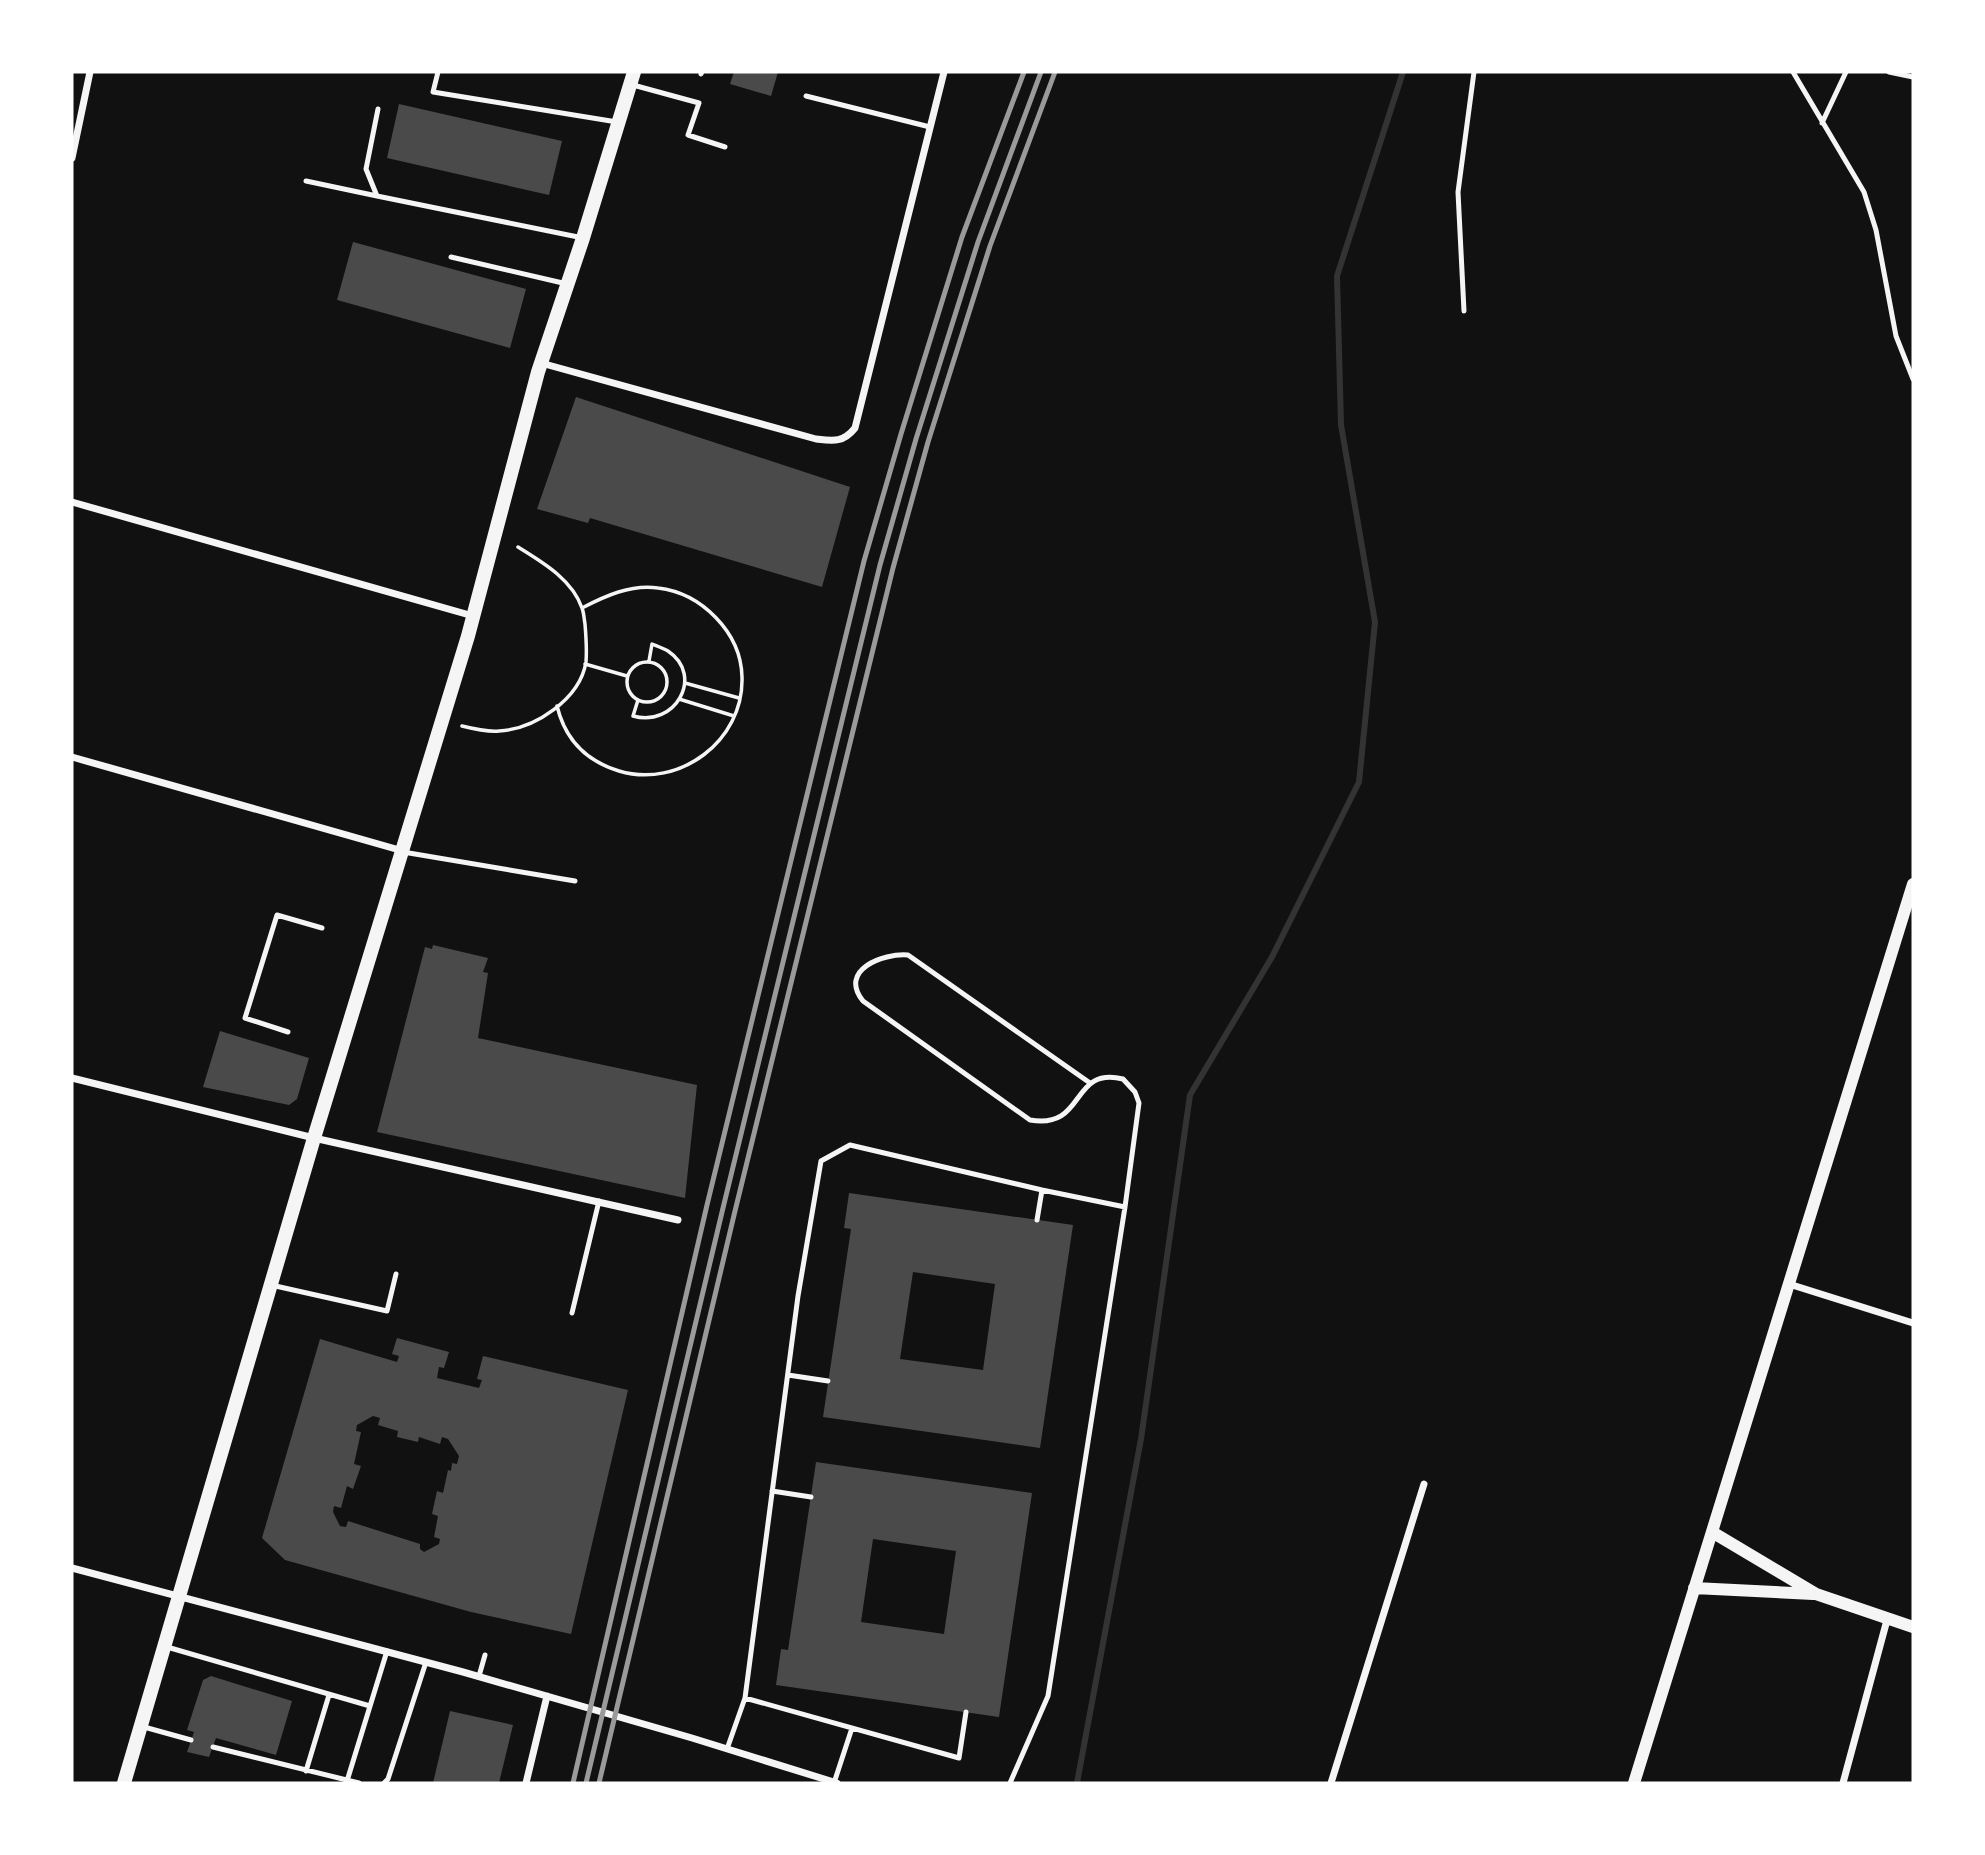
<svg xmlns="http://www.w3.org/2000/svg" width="1985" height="1855" font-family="'Times New Roman',serif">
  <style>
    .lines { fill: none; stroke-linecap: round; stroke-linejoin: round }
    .stream { stroke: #333; stroke-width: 6 }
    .building { fill: #4a4a4a; fill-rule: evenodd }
    .path { stroke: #f5f5f5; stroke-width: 3.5 }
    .service { stroke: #f5f5f5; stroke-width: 5 }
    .minor { stroke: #f5f5f5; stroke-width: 7 }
    .tertiary { stroke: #f5f5f5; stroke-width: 12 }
    .secondary { stroke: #f5f5f5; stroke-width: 14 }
    .rail { stroke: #9a9a9a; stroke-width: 5 }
  </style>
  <rect width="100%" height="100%" fill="#111"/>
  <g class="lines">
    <path class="stream" d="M 1077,1783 L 1141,1439 L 1190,1095 L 1272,957 L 1359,782 L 1375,622 L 1341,425 L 1337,276 L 1403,72"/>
  </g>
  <path class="building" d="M 734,72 L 778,72 L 771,96 L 730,84 Z
    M 399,104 L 562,141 L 549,195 L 387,158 Z
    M 353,242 L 526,289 L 510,348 L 337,300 Z
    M 576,397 L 850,487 L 822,587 L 590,518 L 588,523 L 537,509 Z
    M 433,945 L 488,958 L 483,972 L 488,973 L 478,1038 L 697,1085 L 685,1198 L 377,1132 L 425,947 L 432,949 Z
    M 220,1031 L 309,1058 L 297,1099 L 289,1105 L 203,1087 Z
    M 849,1193 L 1073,1225 L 1040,1448 L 823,1417 L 851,1229 L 844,1228 ZM 913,1272 L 995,1284 L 983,1370 L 900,1359 Z
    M 397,1338 L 449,1352 L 444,1368 L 439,1367 L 437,1378 L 479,1388 L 482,1380 L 477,1379 L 483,1356 L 628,1390 L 571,1634 L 471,1612 L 285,1560 L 262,1538 L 320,1339 L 397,1362 L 399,1356 L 392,1354 ZM 373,1416 L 380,1418 L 378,1425 L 398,1431 L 397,1437 L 418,1442 L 419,1437 L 440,1444 L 442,1437 L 448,1439 L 459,1456 L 457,1464 L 452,1463 L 451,1471 L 448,1470 L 443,1493 L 437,1491 L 432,1514 L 438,1516 L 434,1537 L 440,1539 L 439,1544 L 424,1552 L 420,1549 L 420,1544 L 348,1521 L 346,1527 L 340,1526 L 333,1512 L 334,1506 L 341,1508 L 347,1486 L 353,1489 L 361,1466 L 354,1464 L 361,1432 L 356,1431 L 357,1425 Z
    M 816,1462 L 1032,1493 L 999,1717 L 776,1685 L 781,1649 L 788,1650 ZM 873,1539 L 956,1551 L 944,1634 L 861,1622 Z
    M 211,1676 L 292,1701 L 276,1755 L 216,1738 L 209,1757 L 187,1752 L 194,1732 L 187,1730 L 203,1680 Z
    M 450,1711 L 513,1725 L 499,1783 L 433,1783 Z"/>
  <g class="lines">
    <path class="path" d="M627 682a20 20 0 1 1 40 0a20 20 0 1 1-40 0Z
      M 585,664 L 627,676
      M 685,683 L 739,698
      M 679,699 L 734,716
      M 638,700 L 633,716 C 675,728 705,676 668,651 C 663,648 657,646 652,644 L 649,661
      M 557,706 C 565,739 586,761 619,771 C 679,789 744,741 742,677 C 741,632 701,593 658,588 C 631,584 605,596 582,608
      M 462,726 C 474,729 488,732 499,731 C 535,729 580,699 586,662 C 587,649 586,636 585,624 C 584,619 584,613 582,608 C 572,579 542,562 518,547"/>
    <path class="service" d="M 438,72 L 433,92 L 617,122
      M 1793,72 L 1864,192 L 1876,230 L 1896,336 L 1913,379
      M 1889,72 L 1913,77
      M 701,74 L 702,72
      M 633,85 L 699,103 L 688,135 L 725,147
      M 806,96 L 930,127
      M 378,109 L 366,169 L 377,196 L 583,238
      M 1822,123 L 1846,72
      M 306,181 L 377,196
      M 451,257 L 567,284
      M 1464,311 L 1458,192 L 1474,72
      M 403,852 L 575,881
      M 288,1032 L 245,1018 L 277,915 L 322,928
      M 1037,1220 L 1042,1190
      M 271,1285 L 387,1311 L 396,1274
      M 572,1313 L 599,1201
      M 788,1375 L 828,1381
      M 772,1491 L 811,1497
      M 167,1647 L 370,1706
      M 479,1676 L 485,1655
      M 745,1698 L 959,1758 L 966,1712
      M 144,1727 L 191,1740
      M 213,1747 L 359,1783
      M 727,1749 L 745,1698 L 798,1296 L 821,1161 L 850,1145 L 1042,1190 L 1125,1207
      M 306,1771 L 329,1695
      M 347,1781 L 387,1651
      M 384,1783 L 388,1779 L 426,1662
      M 834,1783 L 852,1728
      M 1010,1783 L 1048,1696 L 1125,1207 L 1139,1103 L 1135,1092 L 1123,1079 C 1069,1066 1087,1130 1030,1120 L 863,1001 C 838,970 883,953 908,955 L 1090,1083"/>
    <path class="minor" d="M 72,158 L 90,72
      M 541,363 L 816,439 C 833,441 843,443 855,428 L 944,72
      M 72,502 L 473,616
      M 72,757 L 403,851
      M 72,1078 L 314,1138 L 678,1220
      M 1789,1284 L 1913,1323
      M 72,1568 L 463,1672 L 692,1738 L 837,1783
      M 526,1783 L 547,1696
      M 1331,1783 L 1424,1484
      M 1843,1783 L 1887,1620"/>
    <path class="tertiary" d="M 1712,1532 L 1816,1594 L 1913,1627
      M 1694,1588 L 1813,1594
      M 1634,1783 L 1913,884"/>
    <path class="secondary" d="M 124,1783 L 314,1138 L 468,636 L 538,372 L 583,238 L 634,72"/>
    <path class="rail" d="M 573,1783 L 707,1205 L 864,561 L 901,434 L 962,237 L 1024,72
      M 586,1783 L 723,1208 L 880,565 L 916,439 L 978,242 L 1041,72
      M 599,1783 L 735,1211 L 893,568 L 928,442 L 990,246 L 1055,72"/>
  </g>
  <rect width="1985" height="1855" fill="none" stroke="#ffffff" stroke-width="147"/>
</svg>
